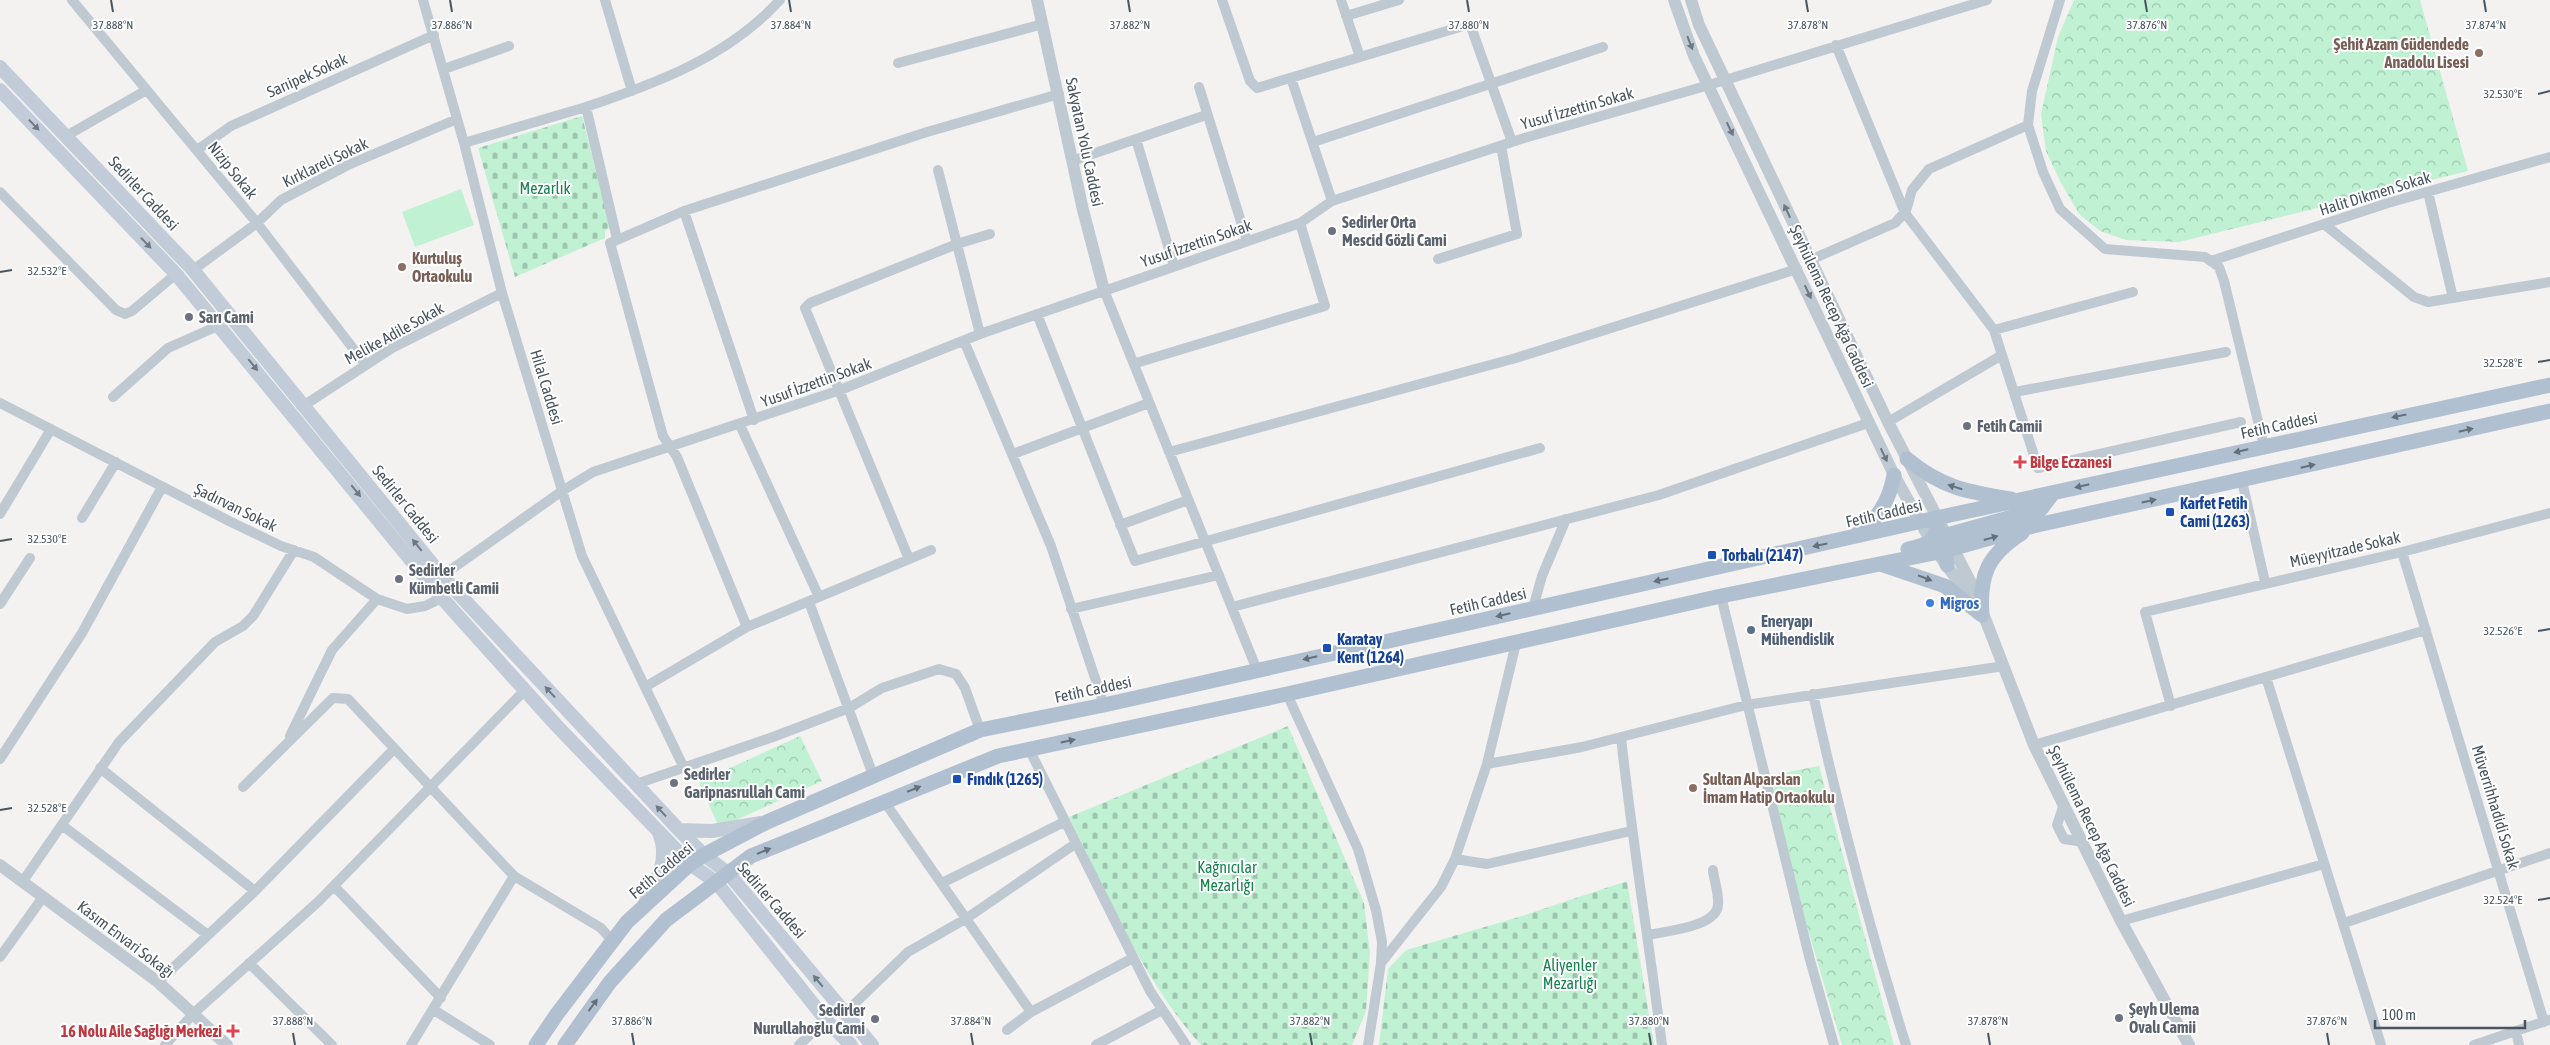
<svg xmlns="http://www.w3.org/2000/svg" width="2550" height="1045" font-family="'Asap Condensed',sans-serif">
  <style>
    .cemetery { fill: url(#cemetery-stones) }
    .park { fill: url(#park-crowns) }
    .pitch { fill: #c0f1d3 }
    .lines { fill: none; stroke-linecap: round; stroke-linejoin: round }
    .minor { stroke: #bfc9d1; stroke-width: 10 }
    .tertiary { stroke: #bfc9d1; stroke-width: 12 }
    .secondary { stroke: #c2ccd8; stroke-width: 14 }
    .primary { stroke: #b1c0d0; stroke-width: 15 }
    .oneway { fill: #6c7882 }
    .oneway2 { fill: #6d7984 }
    .oneway3 { fill: #63707c }
    .ticks { fill: none; stroke: #495560; stroke-width: 2 }
    .education-dot { fill: #8d6e63; stroke: #fff; stroke-width: 2 }
    .worship-dot { fill: #6b7280; stroke: #fff; stroke-width: 2 }
    .health-dot { fill: #e0444e; stroke: #fff; stroke-width: 2 }
    .transit-dot { fill: #1a4fb4; stroke: #fff; stroke-width: 2 }
    .shop-dot { fill: #3f7fe0; stroke: #fff; stroke-width: 2 }
    .service-dot { fill: #5c6f8a; stroke: #fff; stroke-width: 2 }
    .labels { text-anchor: middle; dominant-baseline: central; stroke-width: 4; stroke-linejoin: round; paint-order: stroke }
    .education-label { font-size: 16px; font-weight: bold; fill: #785e54; stroke: #fff; text-anchor: start }
    .street-label { font-size: 16px; fill: #495560; stroke: #fff }
    .park-label { font-size: 16px; fill: #16844e; stroke: #fff }
    .worship-label { font-size: 16px; font-weight: bold; fill: #5b616d; stroke: #fff; text-anchor: start }
    .health-label { font-size: 16px; font-weight: bold; fill: #be3a42; stroke: #fff; text-anchor: start }
    .transit-label { font-size: 16px; font-weight: bold; fill: #164399; stroke: #fff; text-anchor: start }
    .shop-label { font-size: 16px; font-weight: bold; fill: #366cbe; stroke: #fff; text-anchor: start }
    .service-label { font-size: 16px; font-weight: bold; fill: #4e5e75; stroke: #fff; text-anchor: start }
    .ticks-label { font-size: 12px; text-anchor: middle; fill: #495560; stroke: #fff; stroke-width: 4; stroke-linejoin: round; paint-order: stroke }
  </style>
  <defs>
    <pattern id="cemetery-stones" width="16" height="16" patternUnits="userSpaceOnUse" patternTransform="scale(1.25)"><rect width="16" height="16" fill="#c0f1d3"/><path d="M2 7V4a2 2 0 0 1 4 0v3zM10 15v-3a2 2 0 0 1 4 0v3z" fill="#9ec6af"/></pattern>
    <pattern id="park-crowns" width="20" height="18" patternUnits="userSpaceOnUse" patternTransform="scale(1.25)"><rect width="20" height="18" fill="#c0f1d3"/><path d="M2 6a3 3 0 1 1 6 0M12 15a3 3 0 1 1 6 0" fill="none" stroke="#9ec6af"/></pattern>
  </defs>
  <rect width="100%" height="100%" fill="#f4f1f1"/>
  <path class="cemetery" d="M 582,116 L 610,227 L 605,231 L 605,238 L 515,277 L 478,148 Z
    M 1288,726 L 1364,903 L 1370,953 L 1366,1011 L 1352,1045 L 1201,1045 C 1142,979 1108,895 1069,817 Z
    M 1627,881 L 1654,1045 L 1379,1045 L 1388,969 L 1406,950 L 1519,917 Z"/>
  <path class="park" d="M 2074,0 L 2420,0 L 2468,171 L 2179,242 L 2126,240 L 2100,231 L 2079,214 L 2060,181 L 2046,151 L 2041,114 L 2058,37 Z
    M 800,736 L 822,781 L 732,822 L 717,823 L 699,782 Z
    M 1819,766 L 1894,1045 L 1842,1045 L 1793,879 L 1771,775 Z"/>
  <path class="pitch" d="M 461,189 L 474,225 L 415,247 L 402,212 Z"/>
  <g class="lines">
    <path class="minor" d="M 72,0 L 257,223 L 365,364
      M 423,0 L 464,143 L 502,293 L 582,556 L 684,768
      M 605,0 L 632,91
      M 1222,0 L 1250,81 L 1257,88 L 1470,24 L 1512,142
      M 1341,0 L 1360,57
      M 2060,0 L 2032,91 L 2028,125 L 2043,172 L 2060,209 L 2105,249 L 2205,257 L 2219,267 L 2224,281 L 2264,446
      M 1346,16 L 1399,0
      M 1836,45 L 1905,213 L 1994,330 L 2038,468 L 2241,422
      M 898,63 L 1043,24
      M 444,69 L 509,46
      M 1291,78 L 1332,201
      M 1199,87 L 1247,241
      M 66,136 L 145,91
      M 1136,139 L 1174,266
      M 1313,142 L 1603,47
      M 464,143 L 586,107
      M 197,150 L 231,126 L 434,35
      M 1072,161 L 1206,115
      M 938,170 L 980,334
      M 0,192 L 116,310 L 125,314 L 132,311 L 176,274
      M 2428,192 L 2453,298
      M 684,211 L 754,420
      M 2324,224 L 2414,297 L 2428,302 L 2550,282
      M 617,239 L 586,107 C 657,83 728,57 780,0
      M 1438,259 L 1517,234 L 1501,146
      M 1810,260 L 1895,223 L 1906,211 L 1912,190 L 1929,169 L 2028,125
      M 2211,261 L 2388,203 L 2550,157
      M 193,270 L 257,223 L 281,200 L 348,165 L 457,119
      M 1104,290 L 1257,670
      M 1037,314 L 1135,561 L 1540,448
      M 1994,330 L 2133,292
      M 964,341 L 1051,546 L 1104,705
      M 1136,363 L 1325,306 L 1300,223
      M 2015,392 L 2226,352
      M 113,397 L 168,348 L 220,325
      M 0,403 L 231,522 L 281,546 L 314,557 L 377,599 L 407,609 L 425,606 L 442,598 L 442,576 L 562,491 L 593,472 L 840,390 L 980,334 L 1300,223 L 1332,201 L 1521,139 L 1709,85 L 1987,0
      M 303,406 L 392,348 L 502,293
      M 1888,422 L 2002,355
      M 740,425 L 819,597
      M 1169,452 L 1516,358 L 1797,269
      M 1013,454 L 1149,403
      M 2242,481 L 2265,582
      M 0,514 L 51,429
      M 82,518 L 116,462
      M 1120,525 L 1188,500
      M 2402,552 L 2544,1022
      M 909,559 L 805,308 L 810,303 L 957,244 L 990,234
      M 1721,596 L 1810,960 L 1834,1045
      M 809,602 L 873,775
      M 0,604 L 30,558
      M 1232,607 L 1659,495 L 1868,423
      M 1533,608 L 1542,576 L 1566,519
      M 1071,609 L 1219,575
      M 747,627 L 677,457 L 663,436 L 610,243 L 684,211 L 927,132 L 1059,94
      M 2266,677 L 2381,1045
      M 645,687 L 747,627 L 931,550
      M 1287,694 L 1358,849 L 1376,910 L 1382,942 L 1381,963 L 1368,1045
      M 1813,694 C 1839,812 1870,930 1906,1045
      M 2171,706 L 2145,612 L 2402,552 L 2550,513
      M 290,736 L 332,650 L 377,599
      M 1621,737 C 1632,840 1649,942 1662,1045
      M 2034,745 L 2426,630
      M 1029,749 L 1150,991 L 1186,1045
      M 0,759 L 82,633 L 162,487
      M 1487,764 L 1582,747 L 1746,705 L 2004,666
      M 100,768 L 255,891
      M 636,784 L 773,737 L 849,708 L 882,688 L 939,669 L 956,674 L 965,688 L 980,730
      M 243,787 L 333,698 L 348,699 L 514,876 L 601,928 L 613,942
      M 884,801 L 1031,1012
      M 2064,804 L 2057,825 L 2064,839 L 2084,842
      M 63,826 L 208,935
      M 1455,859 L 1487,864 L 1631,831
      M 23,881 L 119,742 L 215,642 L 243,626 L 253,616 L 294,550
      M 942,883 L 1064,822
      M 334,886 L 441,998
      M 2121,921 L 2324,864
      M 2344,923 L 2550,853
      M 1648,935 C 1666,931 1718,927 1718,904 C 1719,893 1714,881 1713,870
      M 0,957 L 43,897
      M 249,963 L 332,1045
      M 1381,963 L 1441,887 L 1455,859 L 1487,764 L 1516,643
      M 158,982 L 255,891 L 394,749
      M 434,1010 L 490,1045
      M 845,1013 L 908,952 L 967,918 L 1075,844
      M 1007,1030 L 1031,1012 L 1133,958
      M 2516,1031 L 2519,1045
      M 165,1045 L 194,1013 L 319,901 L 524,691
      M 411,1045 L 514,876
      M 799,1045 L 826,1020
      M 1096,1045 L 1162,1010
      M 2474,1045 L 2549,1020"/>
    <path class="tertiary" d="M 1037,0 L 1083,210 L 1104,290
      M 1674,0 L 1694,56 L 1894,475 L 1937,552 L 1973,602
      M 1691,0 L 1699,25 L 1888,422 L 1972,585 L 2034,745 L 2121,921 L 2189,1045
      M 0,865 L 158,982 L 227,1045"/>
    <path class="secondary" d="M 0,67 L 193,270 L 442,576 L 679,830 L 704,855 L 728,873 L 872,1045
      M 0,90 L 176,274 L 442,598 L 556,725 L 690,864 L 716,882 L 826,1020 L 851,1045
      M 679,830 L 712,831 L 761,823
      M 645,903 C 657,881 670,858 659,833"/>
    <path class="primary" d="M 1907,459 C 1942,488 1968,492 2011,499
      M 1856,535 C 1878,519 1889,502 1894,475
      M 1908,549 C 1931,544 1936,542 1938,518
      M 1880,564 L 1945,586 L 1982,615
      M 1947,565 L 1943,542 L 1947,535 L 2041,509 L 2053,493
      M 1982,615 C 1979,574 1988,555 2022,533
      M 536,1045 L 557,1014 L 627,922 L 690,864 L 704,855 L 767,822 L 980,730 L 1104,705 L 1918,522 L 2550,385
      M 565,1045 L 610,982 L 666,920 L 751,856 L 998,756 L 1287,694 L 1721,596 L 1944,551 L 2033,526 L 2550,411"/>
  </g>
  <defs><path id="oneway-solid" d="M-6-.8H1V-3.2L6.5 0L1 3.2V.8H-6Z" transform="scale(1.25)"/></defs>
  <g class="oneway">
    <use href="#oneway-solid" transform="translate(1690 43) rotate(69)"/>
    <use href="#oneway-solid" transform="translate(1730 129) rotate(64)"/>
    <use href="#oneway-solid" transform="translate(1787 211) rotate(-115)"/>
    <use href="#oneway-solid" transform="translate(1808 292) rotate(65)"/>
    <use href="#oneway-solid" transform="translate(1884 455) rotate(64)"/>
  </g>
  <g class="oneway2">
    <use href="#oneway-solid" transform="translate(34 125) rotate(46)"/>
    <use href="#oneway-solid" transform="translate(146 243) rotate(46)"/>
    <use href="#oneway-solid" transform="translate(253 365) rotate(51)"/>
    <use href="#oneway-solid" transform="translate(356 491) rotate(51)"/>
    <use href="#oneway-solid" transform="translate(417 545) rotate(-129)"/>
    <use href="#oneway-solid" transform="translate(550 692) rotate(-133)"/>
    <use href="#oneway-solid" transform="translate(661 811) rotate(-133)"/>
    <use href="#oneway-solid" transform="translate(818 981) rotate(-130)"/>
  </g>
  <g class="oneway3">
    <use href="#oneway-solid" transform="translate(2399 416) rotate(168)"/>
    <use href="#oneway-solid" transform="translate(2466 430) rotate(-13)"/>
    <use href="#oneway-solid" transform="translate(2241 451) rotate(167)"/>
    <use href="#oneway-solid" transform="translate(2308 466) rotate(-13)"/>
    <use href="#oneway-solid" transform="translate(2082 486) rotate(167)"/>
    <use href="#oneway-solid" transform="translate(1955 487) rotate(-163)"/>
    <use href="#oneway-solid" transform="translate(2149 501) rotate(-12)"/>
    <use href="#oneway-solid" transform="translate(1991 538) rotate(-16)"/>
    <use href="#oneway-solid" transform="translate(1820 545) rotate(168)"/>
    <use href="#oneway-solid" transform="translate(1925 578) rotate(21)"/>
    <use href="#oneway-solid" transform="translate(1661 580) rotate(168)"/>
    <use href="#oneway-solid" transform="translate(1503 615) rotate(167)"/>
    <use href="#oneway-solid" transform="translate(1310 658) rotate(167)"/>
    <use href="#oneway-solid" transform="translate(1068 741) rotate(-12)"/>
    <use href="#oneway-solid" transform="translate(914 789) rotate(-22)"/>
    <use href="#oneway-solid" transform="translate(764 851) rotate(-22)"/>
    <use href="#oneway-solid" transform="translate(593 1005) rotate(-54)"/>
  </g>
  <path class="ticks" d="M 111,0 L 113,12M 450,0 L 452,12M 789,0 L 791,12M 1128,0 L 1130,12M 1467,0 L 1469,12M 1806,0 L 1808,12M 2145,0 L 2147,12M 2484,0 L 2486,12M 2538,94 L 2550,91M 0,272 L 12,270M 2538,362 L 2550,360M 0,541 L 12,539M 2538,631 L 2550,629M 0,810 L 12,808M 2538,900 L 2550,898M 293,1033 L 295,1045M 632,1033 L 634,1045M 971,1033 L 973,1045M 1310,1033 L 1312,1045M 1649,1033 L 1651,1045M 1988,1033 L 1990,1045M 2327,1033 L 2329,1045"/>
  <g class="education-dot">
    <circle cx="2479" cy="53" r="5"/>
    <circle cx="402" cy="267" r="5"/>
    <circle cx="1693" cy="788" r="5"/>
  </g>
  <g class="worship-dot">
    <circle cx="1332" cy="231" r="5"/>
    <circle cx="189" cy="317" r="5"/>
    <circle cx="1967" cy="426" r="5"/>
    <circle cx="399" cy="579" r="5"/>
    <circle cx="674" cy="783" r="5"/>
    <circle cx="2119" cy="1018" r="5"/>
    <circle cx="875" cy="1019" r="5"/>
  </g>
  <g class="health-dot">
    <path d="M2017.5 454.5h5v5h5v5h-5v5h-5v-5h-5v-5h5z"/>
    <path d="M230.5 1023.5h5v5h5v5h-5v5h-5v-5h-5v-5h5z"/>
  </g>
  <g class="transit-dot">
    <rect x="2165" y="507" width="10" height="10" rx="2.5"/>
    <rect x="1707" y="550" width="10" height="10" rx="2.5"/>
    <rect x="1322" y="643" width="10" height="10" rx="2.5"/>
    <rect x="952" y="774" width="10" height="10" rx="2.5"/>
  </g>
  <circle class="shop-dot" cx="1930" cy="603" r="5"/>
  <circle class="service-dot" cx="1751" cy="630" r="5"/>
  <g class="labels">
    <g class="education-label">
      <text x="2469" y="44" text-anchor="end">Şehit Azam Güdendede<tspan x="2469" dy="18">Anadolu Lisesi</tspan></text>
      <text x="412" y="258">Kurtuluş<tspan x="412" dy="18">Ortaokulu</tspan></text>
      <text x="1703" y="779">Sultan Alparslan<tspan x="1703" dy="18">İmam Hatip Ortaokulu</tspan></text>
    </g>
    <g class="street-label">
      <text transform="translate(307 75) rotate(-24)">Sarıipek Sokak</text>
      <text transform="translate(1577 108) rotate(-16)">Yusuf İzzettin Sokak</text>
      <text transform="translate(1085 142) rotate(78)">Sakyatan Yolu Caddesi</text>
      <text transform="translate(325 162) rotate(-26)">Kırklareli Sokak</text>
      <text transform="translate(233 170) rotate(51)">Nizip Sokak</text>
      <text transform="translate(144 193) rotate(47)">Sedirler Caddesi</text>
      <text transform="translate(2375 193) rotate(-17)">Halit Dikmen Sokak</text>
      <text transform="translate(1196 243) rotate(-19)">Yusuf İzzettin Sokak</text>
      <text transform="translate(1832 306) rotate(65)">Şeyhülema Recep Ağa Caddesi</text>
      <text transform="translate(394 333) rotate(-29)">Melike Adile Sokak</text>
      <text transform="translate(816 382) rotate(-20)">Yusuf İzzettin Sokak</text>
      <text transform="translate(547 387) rotate(73)">Hilal Caddesi</text>
      <text transform="translate(2279 425) rotate(-12)">Fetih Caddesi</text>
      <text transform="translate(406 504) rotate(51)">Sedirler Caddesi</text>
      <text transform="translate(236 507) rotate(26)">Şadırvan Sokak</text>
      <text transform="translate(1884 513) rotate(-13)">Fetih Caddesi</text>
      <text transform="translate(2345 549) rotate(-13)">Müeyyitzade Sokak</text>
      <text transform="translate(1488 601) rotate(-13)">Fetih Caddesi</text>
      <text transform="translate(1093 689) rotate(-12)">Fetih Caddesi</text>
      <text transform="translate(2496 807) rotate(73)">Müverrihhadidi Sokak</text>
      <text transform="translate(2092 826) rotate(64)">Şeyhülema Recep Ağa Caddesi</text>
      <text transform="translate(661 870) rotate(-40)">Fetih Caddesi</text>
      <text transform="translate(772 900) rotate(49)">Sedirler Caddesi</text>
      <text transform="translate(126 939) rotate(37)">Kasım Envari Sokağı</text>
    </g>
    <g class="park-label">
      <text x="545" y="188">Mezarlık</text>
      <text x="1227" y="867">Kağnıcılar<tspan x="1227" dy="18">Mezarlığı</tspan></text>
      <text x="1570" y="965">Aliyenler<tspan x="1570" dy="18">Mezarlığı</tspan></text>
    </g>
    <g class="worship-label">
      <text x="1342" y="222">Sedirler Orta<tspan x="1342" dy="18">Mescid Gözli Cami</tspan></text>
      <text x="199" y="317">Sarı Cami</text>
      <text x="1977" y="426">Fetih Camii</text>
      <text x="409" y="570">Sedirler<tspan x="409" dy="18">Kümbetli Camii</tspan></text>
      <text x="684" y="774">Sedirler<tspan x="684" dy="18">Garipnasrullah Cami</tspan></text>
      <text x="2129" y="1009">Şeyh Ulema<tspan x="2129" dy="18">Ovalı Camii</tspan></text>
      <text x="865" y="1010" text-anchor="end">Sedirler<tspan x="865" dy="18">Nurullahoğlu Cami</tspan></text>
    </g>
    <g class="health-label">
      <text x="2030" y="462">Bilge Eczanesi</text>
      <text x="222" y="1031" text-anchor="end">16 Nolu Aile Sağlığı Merkezi</text>
    </g>
    <g class="transit-label">
      <text x="2180" y="503">Karfet Fetih<tspan x="2180" dy="18">Cami (1263)</tspan></text>
      <text x="1722" y="555">Torbalı (2147)</text>
      <text x="1337" y="639">Karatay<tspan x="1337" dy="18">Kent (1264)</tspan></text>
      <text x="967" y="779">Fındık (1265)</text>
    </g>
    <g class="shop-label">
      <text x="1940" y="603">Migros</text>
    </g>
    <g class="service-label">
      <text x="1761" y="621">Eneryapı<tspan x="1761" dy="18">Mühendislik</tspan></text>
    </g>
  </g>
  <g class="ticks-label">
    <text x="113" y="29">37.888°N</text>
    <text x="452" y="29">37.886°N</text>
    <text x="791" y="29">37.884°N</text>
    <text x="1130" y="29">37.882°N</text>
    <text x="1469" y="29">37.880°N</text>
    <text x="1808" y="29">37.878°N</text>
    <text x="2486" y="29">37.874°N</text>
    <text x="2147" y="29">37.876°N</text>
    <text x="2503" y="98">32.530°E</text>
    <text x="47" y="275">32.532°E</text>
    <text x="2503" y="367">32.528°E</text>
    <text x="47" y="543">32.530°E</text>
    <text x="2503" y="635">32.526°E</text>
    <text x="47" y="812">32.528°E</text>
    <text x="2503" y="904">32.524°E</text>
    <text x="293" y="1025">37.888°N</text>
    <text x="632" y="1025">37.886°N</text>
    <text x="971" y="1025">37.884°N</text>
    <text x="1310" y="1025">37.882°N</text>
    <text x="1649" y="1025">37.880°N</text>
    <text x="1988" y="1025">37.878°N</text>
    <text x="2327" y="1025">37.876°N</text>
  </g>
  <path d="M2375 1020v8h150v-8" fill="none" stroke="#495560" stroke-width="2.5"/>
  <text x="2382" y="1020" font-size="15" fill="#495560" stroke="#ffffff" stroke-width="4" paint-order="stroke">100 m</text>
</svg>
